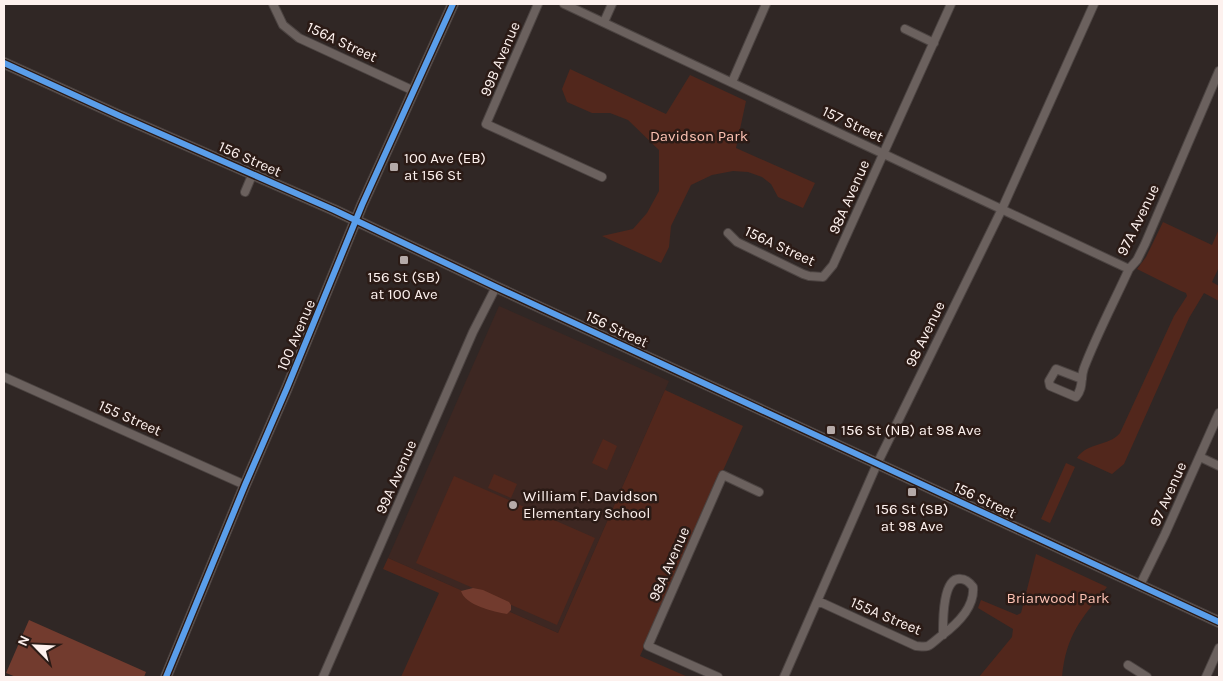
<svg xmlns="http://www.w3.org/2000/svg" width="1223" height="681" font-family="Karla,sans-serif">
  <style>
    .built { fill: #3d2722 }
    .green { fill: #52271c }
    .forest { fill: #723b2e }
    .lines { fill: none; stroke-linecap: round; stroke-linejoin: round }
    .street-casing { stroke: #4c4442; stroke-width: 10 }
    .secondary-casing { stroke: #4c4442; stroke-width: 12 }
    .street { stroke: #6b615e; stroke-width: 8 }
    .secondary { stroke: #6e6360; stroke-width: 10 }
    .cycleway-casing { stroke: #2b1b16; stroke-width: 9 }
    .cycleway { stroke: #5a9eea; stroke-width: 6 }
    .poi-dot { fill: #b5aaa8; stroke: #2b1b16; stroke-width: 2 }
    .labels { text-anchor: middle; dominant-baseline: central; stroke-width: 5; stroke-linejoin: round; paint-order: stroke }
    .street-label { font-size: 15px; fill: #fdf1ee; stroke: #2b1b16 }
    .park-label { font-size: 15px; fill: #fdc2b3; stroke: #2b1b16 }
    .poi-label { font-size: 15px; fill: #fdf1ee; stroke: #2b1b16; text-anchor: start }
  </style>
  <rect width="100%" height="100%" fill="#302725"/>
  <path class="built" d="M 499,306 L 669,381 L 558,633 L 388,558 Z"/>
  <path class="green" d="M 570,69 L 666,114 L 690,75 L 746,101 L 736,148 L 815,183 L 803,208 L 778,197 L 771,184 L 762,177 L 748,172 L 733,171 L 712,175 L 691,185 L 671,226 L 669,247 L 661,263 L 602,236 L 633,229 L 647,213 L 659,191 L 659,150 L 628,120 L 610,113 L 592,113 L 567,102 L 562,89 Z
    M 1163,222 L 1212,245 L 1219,229 L 1219,267 L 1212,282 L 1219,286 L 1219,301 L 1204,293 L 1189,318 L 1124,464 L 1112,474 L 1077,458 C 1087,442 1108,447 1120,433 L 1174,316 L 1187,296 L 1186,293 L 1181,291 L 1137,269 L 1146,257 Z
    M 665,390 L 743,426 L 640,656 L 688,677 L 401,677 L 439,593 L 383,569 L 388,558 L 558,633 Z
    M 603,439 L 617,446 L 607,470 L 592,463 Z
    M 1066,463 L 1075,467 L 1050,523 L 1041,519 Z
    M 494,474 L 517,484 L 511,498 L 488,488 Z
    M 454,476 L 595,538 L 557,625 L 416,563 Z
    M 1036,554 L 1107,587 C 1081,619 1066,635 1062,677 L 979,677 L 1012,637 L 1013,629 L 978,608 L 981,600 L 1017,615 L 1021,613 Z"/>
  <path class="forest" d="M 473,588 L 483,590 L 509,602 L 511,605 L 511,610 L 507,614 C 494,612 465,605 461,591 Z
    M 29,620 L 146,672 L 144,677 L 16,677 L 6,673 Z"/>
  <g class="lines">
    <g class="street-casing">
      <path id="street" d="M 273,4 L 283,25 L 299,38 L 414,91
        M 538,4 L 486,124 L 602,177
        M 564,4 L 1129,269
        M 604,22 L 612,4
        M 905,29 L 934,43
        M 732,82 L 766,4
        M 245,192 L 253,173
        M 728,233 L 737,242 L 803,274 L 809,276 L 823,277 L 833,265 L 951,4
        M 4,377 L 245,485
        M 1082,379 L 1056,369 L 1049,381 L 1050,386 L 1076,397 C 1084,387 1080,379 1084,368 C 1097,334 1114,302 1129,269 L 1137,260 L 1145,244 L 1219,71
        M 1200,457 L 1219,466
        M 1140,585 L 1165,534 L 1219,413
        M 818,601 L 916,646 C 919,646 924,647 928,646 C 932,644 937,639 941,636 C 956,625 975,608 973,587 C 970,583 966,579 961,579 C 942,576 943,624 943,635
        M 1128,665 L 1147,677
        M 323,677 L 473,332 L 496,287
        M 718,677 L 648,646 L 723,475 L 759,492
        M 784,677 L 877,464 L 1002,209 L 1094,4
        M 1206,677 L 1219,648"/>
    </g>
    <g class="secondary-casing">
      <path id="secondary" d="M 4,63 L 120,116 L 334,210 L 496,287 L 1219,622
        M 166,677 L 245,485 L 287,388 L 362,205 L 453,4"/>
    </g>
    <use href="#street" class="street"/>
    <use href="#secondary" class="secondary"/>
    <g class="cycleway-casing">
      <path id="cycleway" d="M 4,63 L 120,116 L 334,210 L 496,287 L 1219,622
        M 166,677 L 245,485 L 287,388 L 362,205 L 453,4"/>
    </g>
    <use href="#cycleway" class="cycleway"/>
  </g>
  <g class="poi-dot">
    <rect x="389" y="162" width="10" height="10" rx="2.5"/>
    <rect x="399" y="255" width="10" height="10" rx="2.5"/>
    <rect x="826" y="425" width="10" height="10" rx="2.5"/>
    <rect x="907" y="487" width="10" height="10" rx="2.5"/>
    <circle cx="513" cy="505" r="5"/>
  </g>
  <g class="labels">
    <g class="street-label">
      <text transform="translate(342 42) rotate(25)">156A Street</text>
      <text transform="translate(500 59) rotate(-67)">99B Avenue</text>
      <text transform="translate(853 124) rotate(25)">157 Street</text>
      <text transform="translate(250 159) rotate(24)">156 Street</text>
      <text transform="translate(849 197) rotate(-66)">98A Avenue</text>
      <text transform="translate(1138 220) rotate(-64)">97A Avenue</text>
      <text transform="translate(780 246) rotate(25)">156A Street</text>
      <text transform="translate(617 329) rotate(25)">156 Street</text>
      <text transform="translate(925 334) rotate(-64)">98 Avenue</text>
      <text transform="translate(296 335) rotate(-67)">100 Avenue</text>
      <text transform="translate(130 418) rotate(24)">155 Street</text>
      <text transform="translate(396 477) rotate(-66)">99A Avenue</text>
      <text transform="translate(1168 494) rotate(-66)">97 Avenue</text>
      <text transform="translate(985 500) rotate(25)">156 Street</text>
      <text transform="translate(669 564) rotate(-66)">98A Avenue</text>
      <text transform="translate(886 616) rotate(23)">155A Street</text>
    </g>
    <g class="park-label">
      <text x="699" y="136">Davidson Park</text>
      <text x="1058" y="598">Briarwood Park</text>
    </g>
    <g class="poi-label">
      <text x="404" y="158">100 Ave (EB)<tspan x="404" dy="17">at 156 St</tspan></text>
      <text x="404" y="277" text-anchor="middle">156 St (SB)<tspan x="404" dy="17">at 100 Ave</tspan></text>
      <text x="841" y="430">156 St (NB) at 98 Ave</text>
      <text x="523" y="496">William F. Davidson<tspan x="523" dy="17">Elementary School</tspan></text>
      <text x="912" y="509" text-anchor="middle">156 St (SB)<tspan x="912" dy="17">at 98 Ave</tspan></text>
    </g>
  </g>
  <rect width="1223" height="681" fill="none" stroke="#fdf1ee" stroke-width="10"/>
  <g transform="translate(35 646) rotate(294)" stroke="#2b1b16" stroke-width="4" paint-order="stroke">
  <path d="M0-4L9 19L0 12L-9 19Z" fill="#fdf1ee"/>
  <text y="-8" font-size="14" font-weight="bold" text-anchor="middle" fill="#fdf1ee">N</text>
  </g>
</svg>
